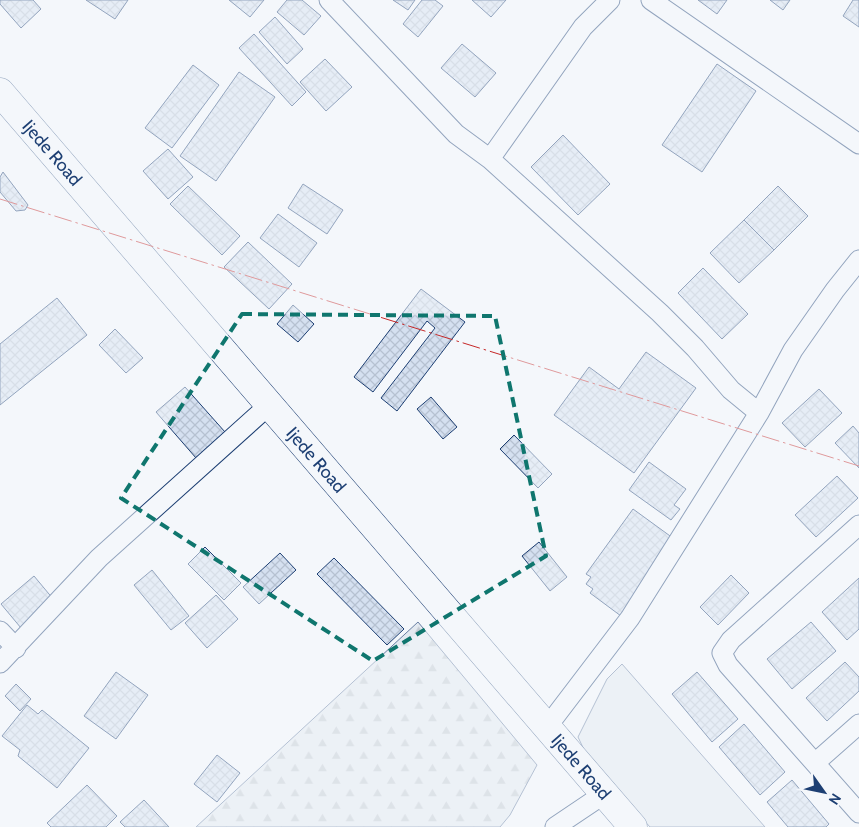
<svg xmlns="http://www.w3.org/2000/svg" width="859" height="827" font-family="Cabin,sans-serif">
  <style>
    .grass { fill: #e3e9f0; stroke: #687fa3 }
    .forest { fill: url(#forest-firs); stroke: #687fa3 }
    .building { fill: url(#building-cross-hatch); stroke: #1d3f73 }
    .lines { fill: none; stroke-linecap: round; stroke-linejoin: round }
    .minor-casing { stroke: #1d3f73; stroke-width: 21 }
    .secondary-casing { stroke: #1d3f73; stroke-width: 29 }
    .minor { stroke: #f4f7fb; stroke-width: 19 }
    .secondary { stroke: #f4f7fb; stroke-width: 28 }
    .power { stroke: #c62828; stroke-width: 1; stroke-dasharray: 18 4 2.5 4; stroke-linecap: butt }
    .marked { fill: none; stroke: #0f766e; stroke-width: 4; stroke-dasharray: 10 6; stroke-linejoin: round }
    .labels { text-anchor: middle; dominant-baseline: central; stroke-width: 4; stroke-linejoin: round; paint-order: stroke }
    .street-label { font-size: 18px; fill: #1d3f73; stroke: #f4f7fb }
  </style>
  <defs>
    <pattern id="forest-firs" width="22" height="20" patternUnits="userSpaceOnUse" patternTransform="scale(1.25)"><rect width="22" height="20" fill="#e3e9f0"/><path d="M5 1l3.5 6h-7zM16 11l3.5 6h-7z" fill="#c2c9d1"/></pattern>
    <pattern id="building-cross-hatch" width="8" height="8" patternUnits="userSpaceOnUse" patternTransform="scale(1.25)"><rect width="8" height="8" fill="#d5e0f0"/><path d="M0 0l8 8M0 8l8-8" fill="none" stroke="#b6c1d1"/></pattern>
  </defs>
  <rect width="100%" height="100%" fill="#f4f7fb"/>
  <path class="grass" d="M 622,664 L 765,827 L 650,827 L 588,758 L 578,737 L 607,679 Z"/>
  <path class="forest" d="M 418,622 L 537,765 L 510,815 L 500,827 L 196,827 Z"/>
  <path class="building" d="M 0,0 L 33,0 L 41,9 L 21,28 L 0,4 Z
    M 86,0 L 128,0 L 115,19 Z
    M 229,0 L 264,0 L 250,17 Z
    M 287,0 L 302,0 L 321,16 L 304,35 L 277,12 Z
    M 393,0 L 415,0 L 408,10 Z
    M 422,0 L 435,0 L 443,6 L 418,37 L 403,24 Z
    M 472,0 L 506,0 L 491,17 Z
    M 698,0 L 727,0 L 717,14 Z
    M 770,0 L 790,0 L 783,10 Z
    M 853,0 L 859,0 L 859,27 L 843,16 Z
    M 275,17 L 303,49 L 287,64 L 259,32 Z
    M 254,34 L 306,92 L 292,106 L 239,48 Z
    M 462,44 L 496,73 L 475,97 L 441,68 Z
    M 325,59 L 352,87 L 326,111 L 300,82 Z
    M 717,64 L 756,91 L 702,172 L 662,145 Z
    M 193,65 L 219,85 L 172,148 L 145,128 Z
    M 239,72 L 275,97 L 216,181 L 180,156 Z
    M 563,135 L 610,184 L 578,215 L 531,167 Z
    M 168,149 L 193,177 L 168,199 L 143,171 Z
    M 3,172 L 28,205 L 25,210 L 16,211 L 0,192 L 0,177 Z
    M 303,184 L 343,210 L 327,234 L 288,208 Z
    M 188,186 L 240,236 L 222,255 L 170,204 Z
    M 778,186 L 808,216 L 774,250 L 744,220 Z
    M 278,214 L 317,243 L 299,267 L 260,238 Z
    M 744,220 L 774,250 L 739,283 L 710,253 Z
    M 248,242 L 292,284 L 269,309 L 224,267 Z
    M 703,268 L 748,314 L 722,339 L 678,293 Z
    M 421,289 L 465,322 L 397,411 L 381,398 L 435,328 L 427,321 L 373,392 L 354,377 Z
    M 57,298 L 87,335 L 0,405 L 0,344 Z
    M 293,305 L 314,324 L 298,342 L 277,324 Z
    M 115,329 L 143,358 L 126,373 L 99,345 Z
    M 646,352 L 696,388 L 634,473 L 554,415 L 589,367 L 619,389 Z
    M 185,387 L 225,432 L 196,458 L 156,412 Z
    M 819,389 L 842,413 L 805,447 L 782,423 Z
    M 431,397 L 457,427 L 443,439 L 417,409 Z
    M 853,426 L 859,433 L 859,468 L 835,443 Z
    M 514,435 L 552,474 L 538,488 L 500,449 Z
    M 649,462 L 686,489 L 674,505 L 680,509 L 671,520 L 629,490 Z
    M 837,476 L 858,498 L 816,537 L 795,515 Z
    M 633,509 L 677,541 L 621,616 L 590,593 L 593,589 L 586,584 L 591,577 L 586,574 Z
    M 539,542 L 567,577 L 550,591 L 522,556 Z
    M 205,547 L 241,583 L 224,600 L 188,564 Z
    M 280,553 L 296,570 L 259,604 L 243,587 Z
    M 334,558 L 404,629 L 387,645 L 317,574 Z
    M 152,570 L 189,616 L 171,630 L 134,585 Z
    M 731,575 L 749,593 L 718,625 L 700,607 Z
    M 34,576 L 54,600 L 21,628 L 1,604 Z
    M 859,578 L 859,629 L 847,640 L 822,612 Z
    M 216,595 L 238,619 L 207,648 L 185,623 Z
    M 811,622 L 836,651 L 792,689 L 767,659 Z
    M 845,662 L 859,677 L 859,691 L 827,721 L 806,698 Z
    M 116,672 L 148,695 L 116,739 L 84,716 Z
    M 697,672 L 738,719 L 712,742 L 672,694 Z
    M 16,684 L 31,699 L 20,711 L 5,696 Z
    M 27,705 L 38,714 L 42,710 L 89,748 L 57,788 L 18,756 L 20,750 L 2,736 Z
    M 744,724 L 785,772 L 760,795 L 719,747 Z
    M 217,755 L 240,773 L 217,802 L 194,784 Z
    M 792,780 L 829,824 L 826,827 L 788,827 L 767,802 Z
    M 87,785 L 117,816 L 106,827 L 51,827 L 47,823 Z
    M 144,800 L 169,827 L 125,827 L 120,822 Z"/>
  <g class="lines">
    <g class="minor-casing">
      <path id="minor" d="M 329,0 L 456,134 L 490,159 L 660,313 L 695,348 L 731,390 L 759,413
        M 651,0 L 859,144
        M 490,159 L 583,27 L 610,0
        M 859,525 L 731,640 L 722,653 L 728,665 L 859,813
        M 0,631 L 16,648
        M 0,663 L 99,558 L 268,406
        M 547,727 L 630,618 L 759,413 L 793,350 L 835,290 L 859,260
        M 816,762 L 859,724
        M 555,827 L 604,794"/>
    </g>
    <g class="secondary-casing">
      <path id="secondary" d="M 0,92 L 633,827"/>
    </g>
    <use href="#minor" class="minor"/>
    <use href="#secondary" class="secondary"/>
    <path class="power" d="M 0,199 L 859,466"/>
  </g>
  <path d="M0 0H859V827H0ZM 242,314 L 495,316 L 546,556 L 373,661 L 121,498 Z" fill="#f4f7fb" fill-opacity=".55" fill-rule="evenodd"/>
  <path class="marked" d="M 242,314 L 495,316 L 546,556 L 373,661 L 121,498 Z"/>
  <g class="labels">
    <g class="street-label">
      <text transform="translate(52 153) rotate(49)">Ijede Road</text>
      <text transform="translate(316 460) rotate(49)">Ijede Road</text>
      <text transform="translate(581 767) rotate(49)">Ijede Road</text>
    </g>
  </g>
  <g transform="translate(824 792) rotate(123)" stroke="#f4f7fb" stroke-width="4" paint-order="stroke">
  <path d="M0-4L9 19L0 12L-9 19Z" fill="#1d3f73"/>
  <text y="-8" font-size="14" font-weight="bold" text-anchor="middle" fill="#1d3f73">N</text>
  </g>
</svg>
